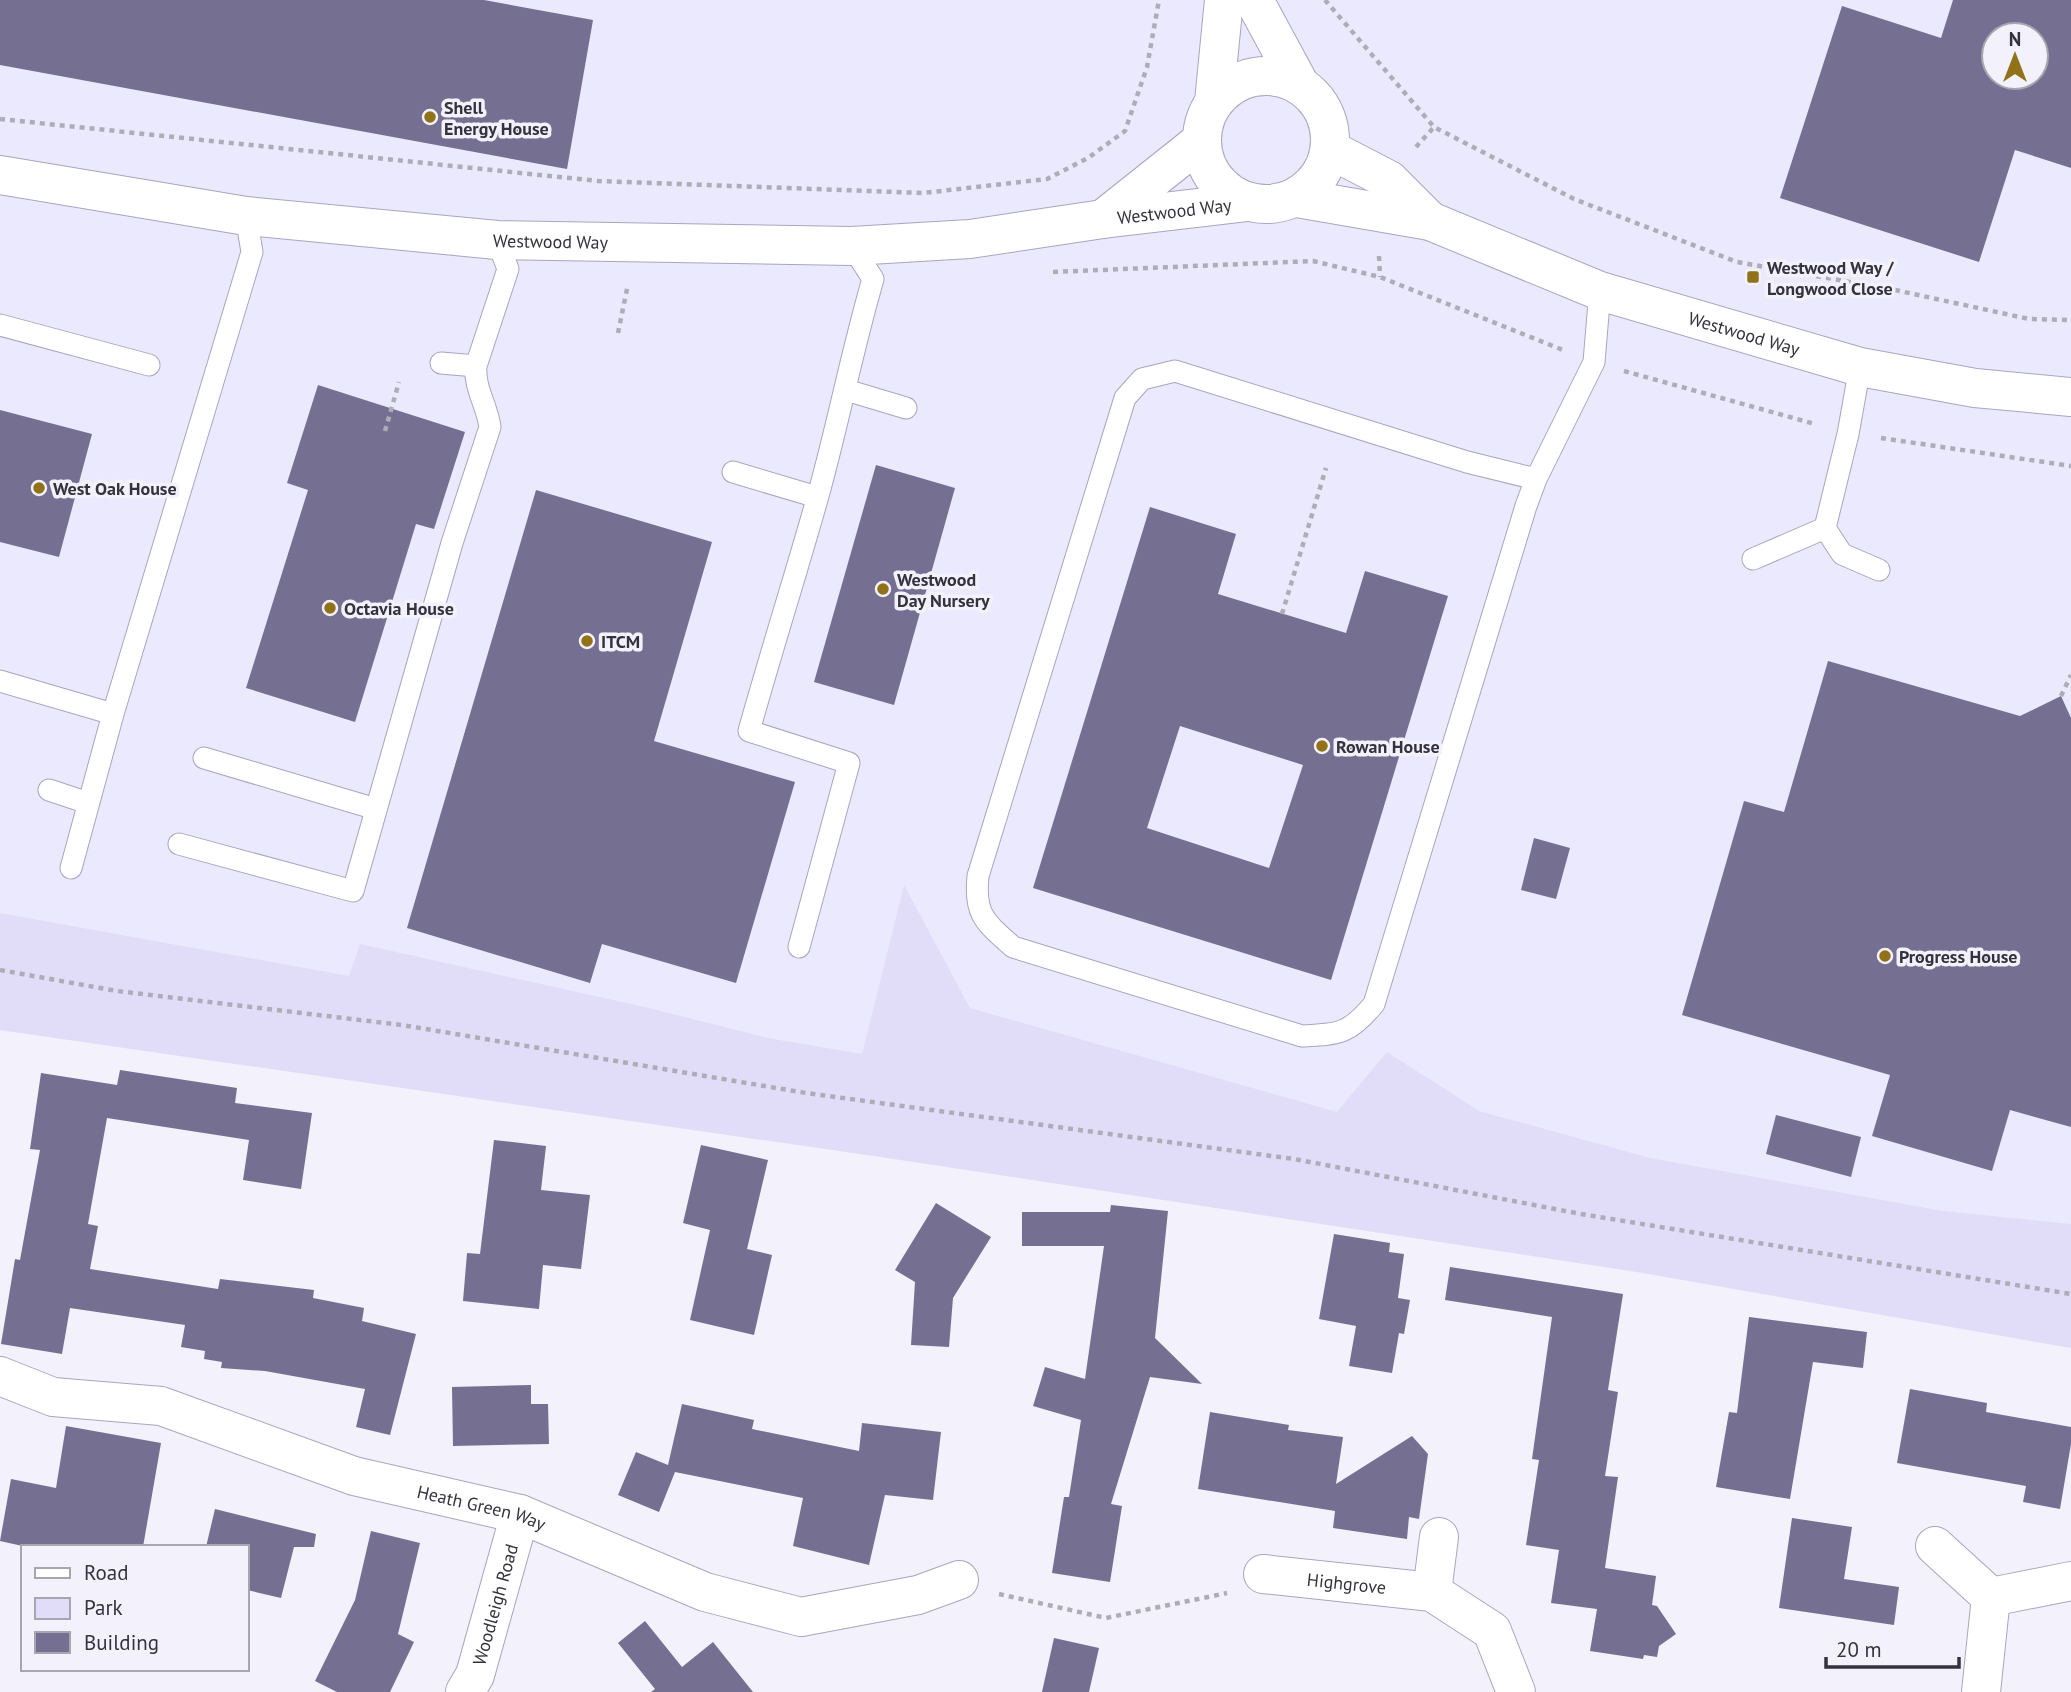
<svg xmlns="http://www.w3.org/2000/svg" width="2071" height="1692" font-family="'PT Sans',sans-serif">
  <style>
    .built { fill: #ebe9fd; fill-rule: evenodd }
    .green { fill: #e1ddf9 }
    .building { fill: #757092; fill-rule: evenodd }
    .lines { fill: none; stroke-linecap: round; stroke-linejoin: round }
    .service-casing { stroke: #a9a5bf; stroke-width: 23 }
    .minor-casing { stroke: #a9a5bf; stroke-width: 40 }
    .path { stroke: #aeadb7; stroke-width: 4.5; stroke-dasharray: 5 5; stroke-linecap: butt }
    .service { stroke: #fff; stroke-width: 21 }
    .minor { stroke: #fff; stroke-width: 38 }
    .poi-dot { fill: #927218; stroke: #f3f1fc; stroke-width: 2.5 }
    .labels { text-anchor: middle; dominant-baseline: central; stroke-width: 7; stroke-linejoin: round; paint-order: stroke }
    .poi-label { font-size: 18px; font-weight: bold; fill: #34333d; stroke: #f3f1fc; text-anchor: start }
    .street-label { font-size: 18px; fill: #34333d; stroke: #f3f1fc }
  </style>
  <rect width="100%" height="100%" fill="#f3f1fc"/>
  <path class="built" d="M 0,0 L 2071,0 L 2071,1348 L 1637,1272 L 881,1157 L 0,1030 ZM 1994,35 L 2036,35 L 2036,77 L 1994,77 Z"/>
  <path class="green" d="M 904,885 L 970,1008 L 1337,1112 L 1387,1052 L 1479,1111 L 1650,1158 L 1943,1211 L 2071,1224 L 2071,1348 L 1637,1272 L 881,1157 L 0,1030 L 0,913 L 349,976 L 360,944 L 649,1008 L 768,1038 L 862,1054 Z"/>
  <path class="building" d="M 0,0 L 484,0 L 593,20 L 567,169 L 0,65 Z
    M 1953,0 L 2071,0 L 2071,168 L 2015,150 L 1979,262 L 1780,198 L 1842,6 L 1941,38 ZM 1994,35 L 2036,35 L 2036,77 L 1994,77 Z
    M 318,385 L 465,432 L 434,529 L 416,524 L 355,722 L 246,688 L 308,490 L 287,483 Z
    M 0,410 L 92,434 L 59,557 L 0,542 Z
    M 876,465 L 955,488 L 894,705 L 814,682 Z
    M 536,490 L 712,542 L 654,741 L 795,782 L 736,983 L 602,944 L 590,983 L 407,928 Z
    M 1150,507 L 1236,534 L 1218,594 L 1346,633 L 1365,571 L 1448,596 L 1331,980 L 1033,888 ZM 1180,726 L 1303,765 L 1269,868 L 1147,828 Z
    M 1828,661 L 2020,716 L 2061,696 L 2071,718 L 2071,1127 L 2010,1110 L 1992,1171 L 1872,1136 L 1890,1075 L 1682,1015 L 1744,801 L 1784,812 Z
    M 1534,838 L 1570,848 L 1556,899 L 1521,890 Z
    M 120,1070 L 237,1088 L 235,1103 L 312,1113 L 301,1189 L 243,1180 L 249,1140 L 107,1118 L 88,1224 L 98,1226 L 90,1269 L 218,1289 L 220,1279 L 314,1290 L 313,1298 L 364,1308 L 362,1321 L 416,1334 L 390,1435 L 356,1427 L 365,1389 L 265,1371 L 221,1368 L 222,1362 L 204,1359 L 205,1351 L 181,1347 L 185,1325 L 70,1308 L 62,1354 L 1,1344 L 15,1259 L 20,1260 L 40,1150 L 30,1149 L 41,1073 L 117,1085 Z
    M 1776,1115 L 1861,1137 L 1851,1177 L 1766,1154 Z
    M 494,1140 L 546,1146 L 541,1190 L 590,1195 L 581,1269 L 543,1265 L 539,1309 L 463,1301 L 467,1253 L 480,1254 Z
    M 701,1145 L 768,1160 L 747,1249 L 772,1255 L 754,1335 L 690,1320 L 710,1230 L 683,1223 Z
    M 936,1203 L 991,1237 L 953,1298 L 949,1347 L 911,1345 L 915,1282 L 895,1270 Z
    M 1111,1205 L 1168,1211 L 1155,1338 L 1202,1384 L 1150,1377 L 1111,1504 L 1122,1506 L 1110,1582 L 1052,1573 L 1064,1497 L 1069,1497 L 1081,1420 L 1033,1406 L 1045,1367 L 1085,1379 L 1104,1246 L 1022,1246 L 1022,1212 L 1110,1212 Z
    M 1334,1234 L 1390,1243 L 1389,1252 L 1404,1254 L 1398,1298 L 1410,1300 L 1404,1334 L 1399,1333 L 1392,1373 L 1349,1366 L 1356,1326 L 1319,1319 Z
    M 1450,1267 L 1623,1294 L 1608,1390 L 1618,1392 L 1605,1476 L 1618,1477 L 1605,1568 L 1656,1576 L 1652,1605 L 1657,1606 L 1676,1634 L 1659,1646 L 1657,1657 L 1644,1655 L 1643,1659 L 1590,1651 L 1597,1609 L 1551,1603 L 1559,1550 L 1526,1545 L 1539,1460 L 1532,1459 L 1552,1317 L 1445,1300 Z
    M 1749,1317 L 1867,1332 L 1863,1368 L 1813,1362 L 1790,1499 L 1716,1487 L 1729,1412 L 1737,1413 Z
    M 531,1385 L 531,1404 L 548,1404 L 549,1444 L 453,1446 L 452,1387 Z
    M 1910,1389 L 1987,1403 L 1986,1412 L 2071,1427 L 2071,1444 L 2060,1509 L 2023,1502 L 2026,1486 L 1897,1463 Z
    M 682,1404 L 754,1420 L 752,1429 L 859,1451 L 862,1423 L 941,1432 L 933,1500 L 885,1495 L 869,1565 L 793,1546 L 803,1498 L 675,1472 L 659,1512 L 618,1495 L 636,1452 L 668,1465 Z
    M 1210,1412 L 1289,1425 L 1288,1430 L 1343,1437 L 1336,1484 L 1412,1436 L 1428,1454 L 1419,1519 L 1409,1517 L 1407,1539 L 1333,1528 L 1335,1511 L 1198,1489 Z
    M 66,1426 L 161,1443 L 143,1547 L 27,1547 L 0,1541 L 11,1479 L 56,1488 Z
    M 215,1509 L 316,1534 L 314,1547 L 294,1547 L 281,1598 L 247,1590 L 247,1547 L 206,1547 Z
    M 1792,1518 L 1852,1527 L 1844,1579 L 1899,1587 L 1894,1625 L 1779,1608 Z
    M 371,1531 L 420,1543 L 398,1634 L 414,1642 L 390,1692 L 337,1692 L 315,1681 L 355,1600 Z
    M 645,1621 L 682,1667 L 713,1642 L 753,1692 L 651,1692 L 655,1689 L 618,1643 Z
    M 1054,1638 L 1099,1648 L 1089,1692 L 1042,1692 Z"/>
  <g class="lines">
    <g class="service-casing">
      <path id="service" d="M 0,325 L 149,365
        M 441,363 L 476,366
        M 846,390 L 906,408
        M 733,472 L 817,497
        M 1536,479 L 1467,462 L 1175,371 L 1142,379 L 1125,398 L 978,876 C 974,915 985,922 1013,947 L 1302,1036 C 1340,1034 1349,1034 1374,1004 L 1526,506 L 1536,479 L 1594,362 L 1600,291
        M 1825,528 L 1842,554 L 1879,570
        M 1753,559 L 1825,528 L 1848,434 L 1860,367
        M 0,681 L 113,714
        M 204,758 L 376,809
        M 49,790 L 88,803
        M 179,844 L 353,891 L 452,543 L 490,427 C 487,405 474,388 476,366 L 508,269 L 497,240
        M 71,868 L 113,714 L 252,252 L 246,216
        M 799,947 L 849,763 L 749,731 C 771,652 796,574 818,496 C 838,424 852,351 873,279 L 852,246"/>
    </g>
    <g class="minor-casing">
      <g id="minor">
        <path d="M 1254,0 L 1300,85"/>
        <circle cx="1266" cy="140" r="64"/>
        <path d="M 1214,102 L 1224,0"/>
        <path d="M 1331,150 L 1389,180 L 1430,221"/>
        <path id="s1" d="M 0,175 L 246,216 L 497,240 L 852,246 L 970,239 L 1103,219 L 1248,202"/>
        <path id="s2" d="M 1297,198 L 1430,221 L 1600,291 L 1860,367 L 1975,388 L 2071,397"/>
        <path d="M 1103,219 L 1201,141"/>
        <path id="s3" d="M 0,1376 L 53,1397 L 161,1406 L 354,1476 L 520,1514 L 705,1592 L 801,1617 L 918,1595 L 959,1580"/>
        <path d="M 1935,1546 L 1991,1597"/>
        <path id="s4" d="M 1263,1574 L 1432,1592 L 1492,1631 L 1516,1692"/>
        <path d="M 1432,1592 L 1439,1537"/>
        <path id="s5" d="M 465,1692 L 475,1675 L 520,1514"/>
        <path d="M 1981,1692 L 1991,1597 L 2071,1581"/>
      </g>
    </g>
    <path class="path" d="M 1325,0 L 1434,127 L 1574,199 L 1737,262 L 1895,290 L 2029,319 L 2071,320
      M 0,119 L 598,181 L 923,193 L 1047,179 L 1088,158 L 1125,131 L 1147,67 L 1159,0
      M 1416,147 L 1434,127
      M 1379,256 L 1380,277
      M 1053,272 L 1313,261 L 1380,277 L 1563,350
      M 618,333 L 628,284
      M 1624,371 L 1815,424
      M 385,431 L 399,382
      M 1881,438 L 2071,466
      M 1282,614 L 1326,468
      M 2061,696 L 2071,675
      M 0,970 L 117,991 L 402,1025 L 806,1093 L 1294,1159 L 1581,1214 L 2071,1294
      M 999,1594 L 1106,1618 L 1227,1593"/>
    <use href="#service" class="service"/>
    <use href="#minor" class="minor"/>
  </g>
  <g class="poi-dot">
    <circle cx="430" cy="117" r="7"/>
    <rect x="1746" y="270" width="14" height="14" rx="3.5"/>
    <circle cx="39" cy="488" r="7"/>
    <circle cx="883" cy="589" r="7"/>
    <circle cx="330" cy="608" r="7"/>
    <circle cx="587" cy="641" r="7"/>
    <circle cx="1322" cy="746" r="7"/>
    <circle cx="1885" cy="956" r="7"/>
  </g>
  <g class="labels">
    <g class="poi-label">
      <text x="444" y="107">Shell<tspan x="444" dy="21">Energy House</tspan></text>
      <text x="1767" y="267">Westwood Way /<tspan x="1767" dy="21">Longwood Close</tspan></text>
      <text x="53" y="488">West Oak House</text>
      <text x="897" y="579">Westwood<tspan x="897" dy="21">Day Nursery</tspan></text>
      <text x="344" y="608">Octavia House</text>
      <text x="601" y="641">ITCM</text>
      <text x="1336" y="746">Rowan House</text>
      <text x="1899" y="956">Progress House</text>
    </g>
    <g class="street-label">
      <text stroke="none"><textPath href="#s1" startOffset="1181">Westwood Way</textPath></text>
      <text stroke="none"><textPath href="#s1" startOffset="555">Westwood Way</textPath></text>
      <text stroke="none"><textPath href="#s2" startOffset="469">Westwood Way</textPath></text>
      <text stroke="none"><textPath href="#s3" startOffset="502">Heath Green Way</textPath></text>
      <text stroke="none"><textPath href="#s4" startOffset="84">Highgrove</textPath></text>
      <text stroke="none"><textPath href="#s5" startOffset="93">Woodleigh Road</textPath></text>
    </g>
  </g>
  <rect x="21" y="1545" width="228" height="126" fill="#f3f1fc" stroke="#a7a5b0" stroke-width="2"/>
  <rect x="35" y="1568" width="35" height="10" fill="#ffffff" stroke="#a7a5b0" stroke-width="2"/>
  <text x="84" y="1580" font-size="21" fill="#34333d">Road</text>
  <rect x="35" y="1598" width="35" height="21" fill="#e1ddf9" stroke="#a7a5b0" stroke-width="2"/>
  <text x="84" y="1615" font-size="21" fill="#34333d">Park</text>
  <rect x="35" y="1632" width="35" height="21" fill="#757092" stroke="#a7a5b0" stroke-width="2"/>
  <text x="84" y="1650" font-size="21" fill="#34333d">Building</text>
  <g transform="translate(2015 56)"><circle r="33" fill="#f3f1fc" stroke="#a7a5b0" stroke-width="2"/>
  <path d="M0-5L12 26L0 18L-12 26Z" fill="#927218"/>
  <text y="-10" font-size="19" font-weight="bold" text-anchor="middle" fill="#34333d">N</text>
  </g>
  <path d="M1826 1657v10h133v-10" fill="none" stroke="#34333d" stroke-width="3.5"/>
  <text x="1836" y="1657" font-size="21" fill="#34333d" stroke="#f3f1fc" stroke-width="5" paint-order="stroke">20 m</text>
</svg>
